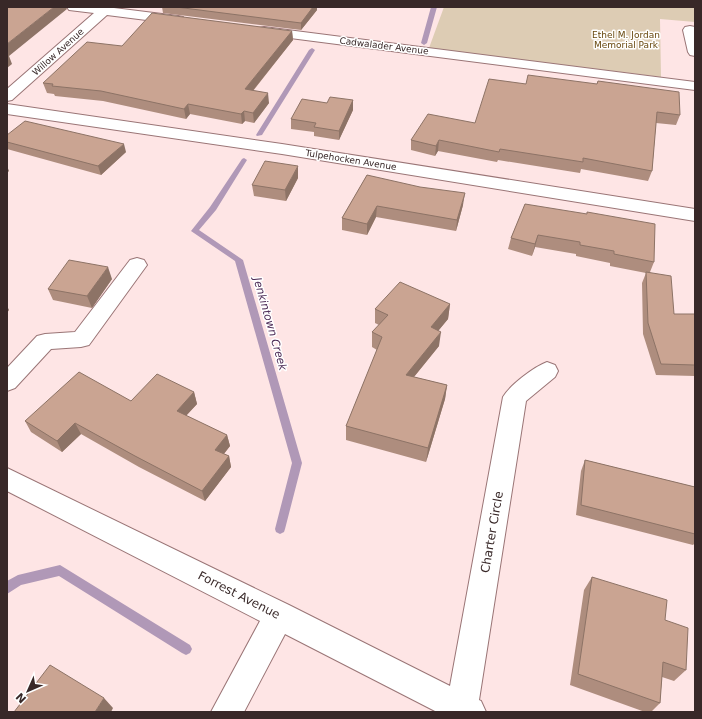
<svg xmlns="http://www.w3.org/2000/svg" width="702" height="719" font-family="'DejaVu Sans',sans-serif">
  <style>
    .green { fill: #ddccb4 }
    .lines { fill: none; stroke-linecap: round; stroke-linejoin: round }
    .stream { fill: #b098b7; fill-rule: evenodd }
    .minor-casing { stroke: #9a7576; stroke-width: 2 }
    .minor { fill: #fff; fill-rule: evenodd }
    .wall { fill: #ae8d7e }
    .shaded-wall { fill: #8d7366 }
    .building { fill: #caa492; stroke: #8d7366 }
    .labels { text-anchor: middle; dominant-baseline: central; stroke-width: 3; stroke-linejoin: round; paint-order: stroke }
    .far-park-label { font-size: 9px; fill: #67470d; stroke: #fff }
    .far-street-label { font-size: 9px; fill: #382828; stroke: #fff }
    .water-label { font-size: 11px; font-style: italic; fill: #4c2b56; stroke: #fff }
    .near-street-label { font-size: 12px; fill: #382828; stroke: #fff }
  </style>
  <rect width="100%" height="100%" fill="#fee5e5"/>
  <path class="green" d="M 444,7 L 695,7 L 695,22 L 660,19 L 661,77 L 429,48 Z"/>
  <g class="lines">
    <path class="stream" d="M 431,7 L 437,7 L 427,43 L 424,45 L 421,43 Z
      M 312,48 L 315,50 L 262,135 L 257,136 L 256,135 L 309,50 Z
      M 244,158 L 247,160 L 216,210 L 199,230 L 243,260 L 302,463 L 285,529 L 284,532 L 280,534 L 276,532 L 275,529 L 292,463 L 235,261 L 191,231 L 210,207 L 242,159 Z
      M 60,565 L 190,645 L 192,649 L 190,653 L 186,655 L 182,653 L 59,576 L 21,585 L 7,594 L 7,581 L 18,575 Z"/>
    <g class="minor-casing">
      <path id="minor" d="M 67,7 L 115,7 L 114,8 L 178,16 L 183,17 L 184,20 L 183,23 L 178,24 L 107,15 L 12,100 L 7,101 L 7,89 L 94,13 L 69,10 Z
        M 690,26 L 695,27 L 695,56 L 690,55 L 688,52 L 683,30 L 685,27 Z
        M 264,27 L 695,82 L 695,90 L 259,34 L 257,31 L 259,28 Z
        M 7,104 L 282,144 L 695,209 L 695,221 L 282,154 L 7,114 Z
        M 137,258 L 144,260 L 147,265 L 89,345 L 81,347 L 51,349 L 15,388 L 7,391 L 7,368 L 37,336 L 45,334 L 75,332 L 130,260 Z
        M 547,362 L 555,365 L 558,371 L 555,377 L 526,401 L 479,700 L 481,701 L 486,712 L 437,712 L 285,634 L 244,712 L 211,712 L 260,621 L 7,491 L 7,468 L 289,605 L 450,686 L 503,397 C 510,385 534,367 547,362 Z"/>
    </g>
    <use href="#minor" class="minor"/>
  </g>
  <path class="wall" d="M 162,7 L 317,7 L 317,10 L 301,30 L 163,13 Z
    M 292,31 L 293,40 L 253,91 L 269,103 L 254,123 L 245,121 L 242,124 L 190,114 L 186,119 L 103,101 L 55,96 L 54,94 L 47,93 L 43,83 L 122,46 Z
    M 598,81 L 680,115 L 676,125 L 656,123 L 652,171 L 648,181 L 581,169 L 580,173 L 498,160 L 497,162 L 438,151 L 435,156 L 411,150 L 411,140 L 475,123 L 526,84 L 597,84 Z
    M 353,100 L 353,110 L 339,140 L 314,136 L 314,132 L 291,129 L 291,119 L 327,103 Z
    M 7,135 L 126,152 L 101,175 L 7,149 Z
    M 367,175 L 463,205 L 456,231 L 376,217 L 367,235 L 342,230 L 342,218 Z
    M 298,178 L 286,201 L 254,196 L 252,185 Z
    M 525,204 L 654,262 L 650,272 L 674,314 L 695,314 L 695,376 L 656,375 L 643,334 L 642,283 L 646,273 L 610,266 L 610,263 L 576,256 L 576,254 L 535,247 L 532,256 L 508,249 L 511,238 Z
    M 112,279 L 92,308 L 53,300 L 48,289 Z
    M 450,304 L 448,319 L 438,331 L 439,346 L 414,377 L 447,385 L 445,399 L 426,462 L 346,440 L 346,426 L 377,350 L 372,347 L 372,332 L 379,325 L 375,323 L 375,309 Z
    M 194,392 L 197,404 L 186,416 L 227,435 L 230,446 L 224,454 L 229,456 L 231,467 L 205,501 L 139,467 L 81,434 L 62,452 L 31,432 L 25,421 L 131,401 Z
    M 585,460 L 695,487 L 695,543 L 693,545 L 576,515 L 581,471 Z
    M 592,577 L 665,620 L 686,670 L 674,681 L 662,677 L 660,703 L 651,712 L 645,712 L 570,685 L 584,590 Z"/>
  <path class="shaded-wall" d="M 54,7 L 66,7 L 67,9 L 9,56 L 12,64 L 7,68 L 7,44 Z
    M 313,7 L 317,7 L 317,10 L 301,30 L 301,23 Z
    M 292,31 L 293,40 L 246,99 L 245,89 Z
    M 268,93 L 269,103 L 254,123 L 253,113 Z
    M 353,100 L 353,110 L 339,140 L 339,131 Z
    M 188,104 L 190,114 L 186,119 L 184,109 Z
    M 244,111 L 245,121 L 242,124 L 241,114 Z
    M 439,140 L 438,151 L 435,156 L 436,146 Z
    M 124,144 L 126,152 L 101,175 L 98,166 Z
    M 7,166 L 9,171 L 7,173 Z
    M 298,166 L 298,178 L 286,201 L 285,190 Z
    M 465,193 L 463,205 L 456,231 L 457,220 Z
    M 377,206 L 376,217 L 367,235 L 367,224 Z
    M 538,235 L 535,247 L 532,256 L 535,244 Z
    M 108,267 L 112,279 L 92,308 L 87,296 Z
    M 450,304 L 448,319 L 429,342 L 431,327 Z
    M 7,306 L 9,310 L 7,313 Z
    M 441,332 L 439,346 L 404,389 L 406,375 Z
    M 447,385 L 445,399 L 426,462 L 428,448 Z
    M 194,392 L 197,404 L 180,422 L 177,411 Z
    M 75,423 L 81,434 L 62,452 L 57,441 Z
    M 227,435 L 230,446 L 218,461 L 215,450 Z
    M 229,456 L 231,467 L 205,501 L 202,491 Z
    M 104,698 L 113,708 L 111,712 L 95,712 Z"/>
  <path class="building" d="M 7,7 L 54,7 L 7,44 Z
    M 176,7 L 313,7 L 301,23 Z
    M 152,13 L 292,31 L 245,89 L 268,93 L 253,113 L 244,111 L 241,114 L 188,104 L 184,109 L 101,91 L 52,86 L 53,84 L 43,83 L 87,42 L 122,46 Z
    M 528,75 L 597,84 L 598,81 L 679,92 L 680,115 L 657,112 L 652,171 L 583,158 L 583,162 L 500,149 L 499,152 L 439,140 L 436,146 L 411,140 L 428,114 L 475,123 L 489,79 L 526,84 Z
    M 330,97 L 353,100 L 339,131 L 314,127 L 316,123 L 291,119 L 302,99 L 327,103 Z
    M 25,121 L 124,144 L 98,166 L 7,142 L 7,135 Z
    M 265,161 L 298,166 L 285,190 L 252,185 Z
    M 367,175 L 420,187 L 465,193 L 457,220 L 377,206 L 367,224 L 342,218 Z
    M 525,204 L 587,214 L 587,212 L 655,224 L 654,262 L 614,254 L 614,251 L 580,245 L 580,242 L 538,235 L 535,244 L 511,238 Z
    M 69,260 L 108,267 L 87,296 L 48,289 Z
    M 646,272 L 671,276 L 674,314 L 695,314 L 695,365 L 661,364 L 648,323 Z
    M 400,282 L 450,304 L 431,327 L 441,332 L 406,375 L 447,385 L 428,448 L 346,426 L 382,337 L 372,332 L 388,315 L 375,309 Z
    M 79,372 L 131,401 L 157,374 L 194,392 L 177,411 L 227,435 L 215,450 L 229,456 L 202,491 L 135,456 L 75,423 L 57,441 L 25,421 Z
    M 585,460 L 695,487 L 695,534 L 581,505 Z
    M 592,577 L 667,600 L 665,620 L 688,628 L 686,670 L 663,662 L 660,703 L 578,674 Z
    M 50,665 L 104,698 L 95,712 L 14,712 Z"/>
  <g class="labels">
    <g class="far-park-label">
      <text x="626" y="35">Ethel M. Jordan<tspan x="626" dy="10">Memorial Park</tspan></text>
    </g>
    <g class="far-street-label">
      <text transform="translate(384 46) rotate(7)">Cadwalader Avenue</text>
      <text transform="translate(58 52) rotate(-42)">Willow Avenue</text>
      <text transform="translate(351 160) rotate(9)">Tulpehocken Avenue</text>
    </g>
    <g class="water-label">
      <text transform="translate(270 324) rotate(74)">Jenkintown Creek</text>
    </g>
    <g class="near-street-label">
      <text transform="translate(492 532) rotate(-80)">Charter Circle</text>
      <text transform="translate(239 595) rotate(27)">Forrest Avenue</text>
    </g>
  </g>
  <rect width="702" height="719" fill="none" stroke="#382828" stroke-width="16"/>
  <g transform="translate(28 691) rotate(225)" stroke="#ffffff" stroke-width="3" paint-order="stroke">
  <path d="M0-3L7 15L0 10L-7 15Z" fill="#382828"/>
  <text y="-6" font-size="11" font-weight="bold" text-anchor="middle" fill="#382828">N</text>
  </g>
</svg>
